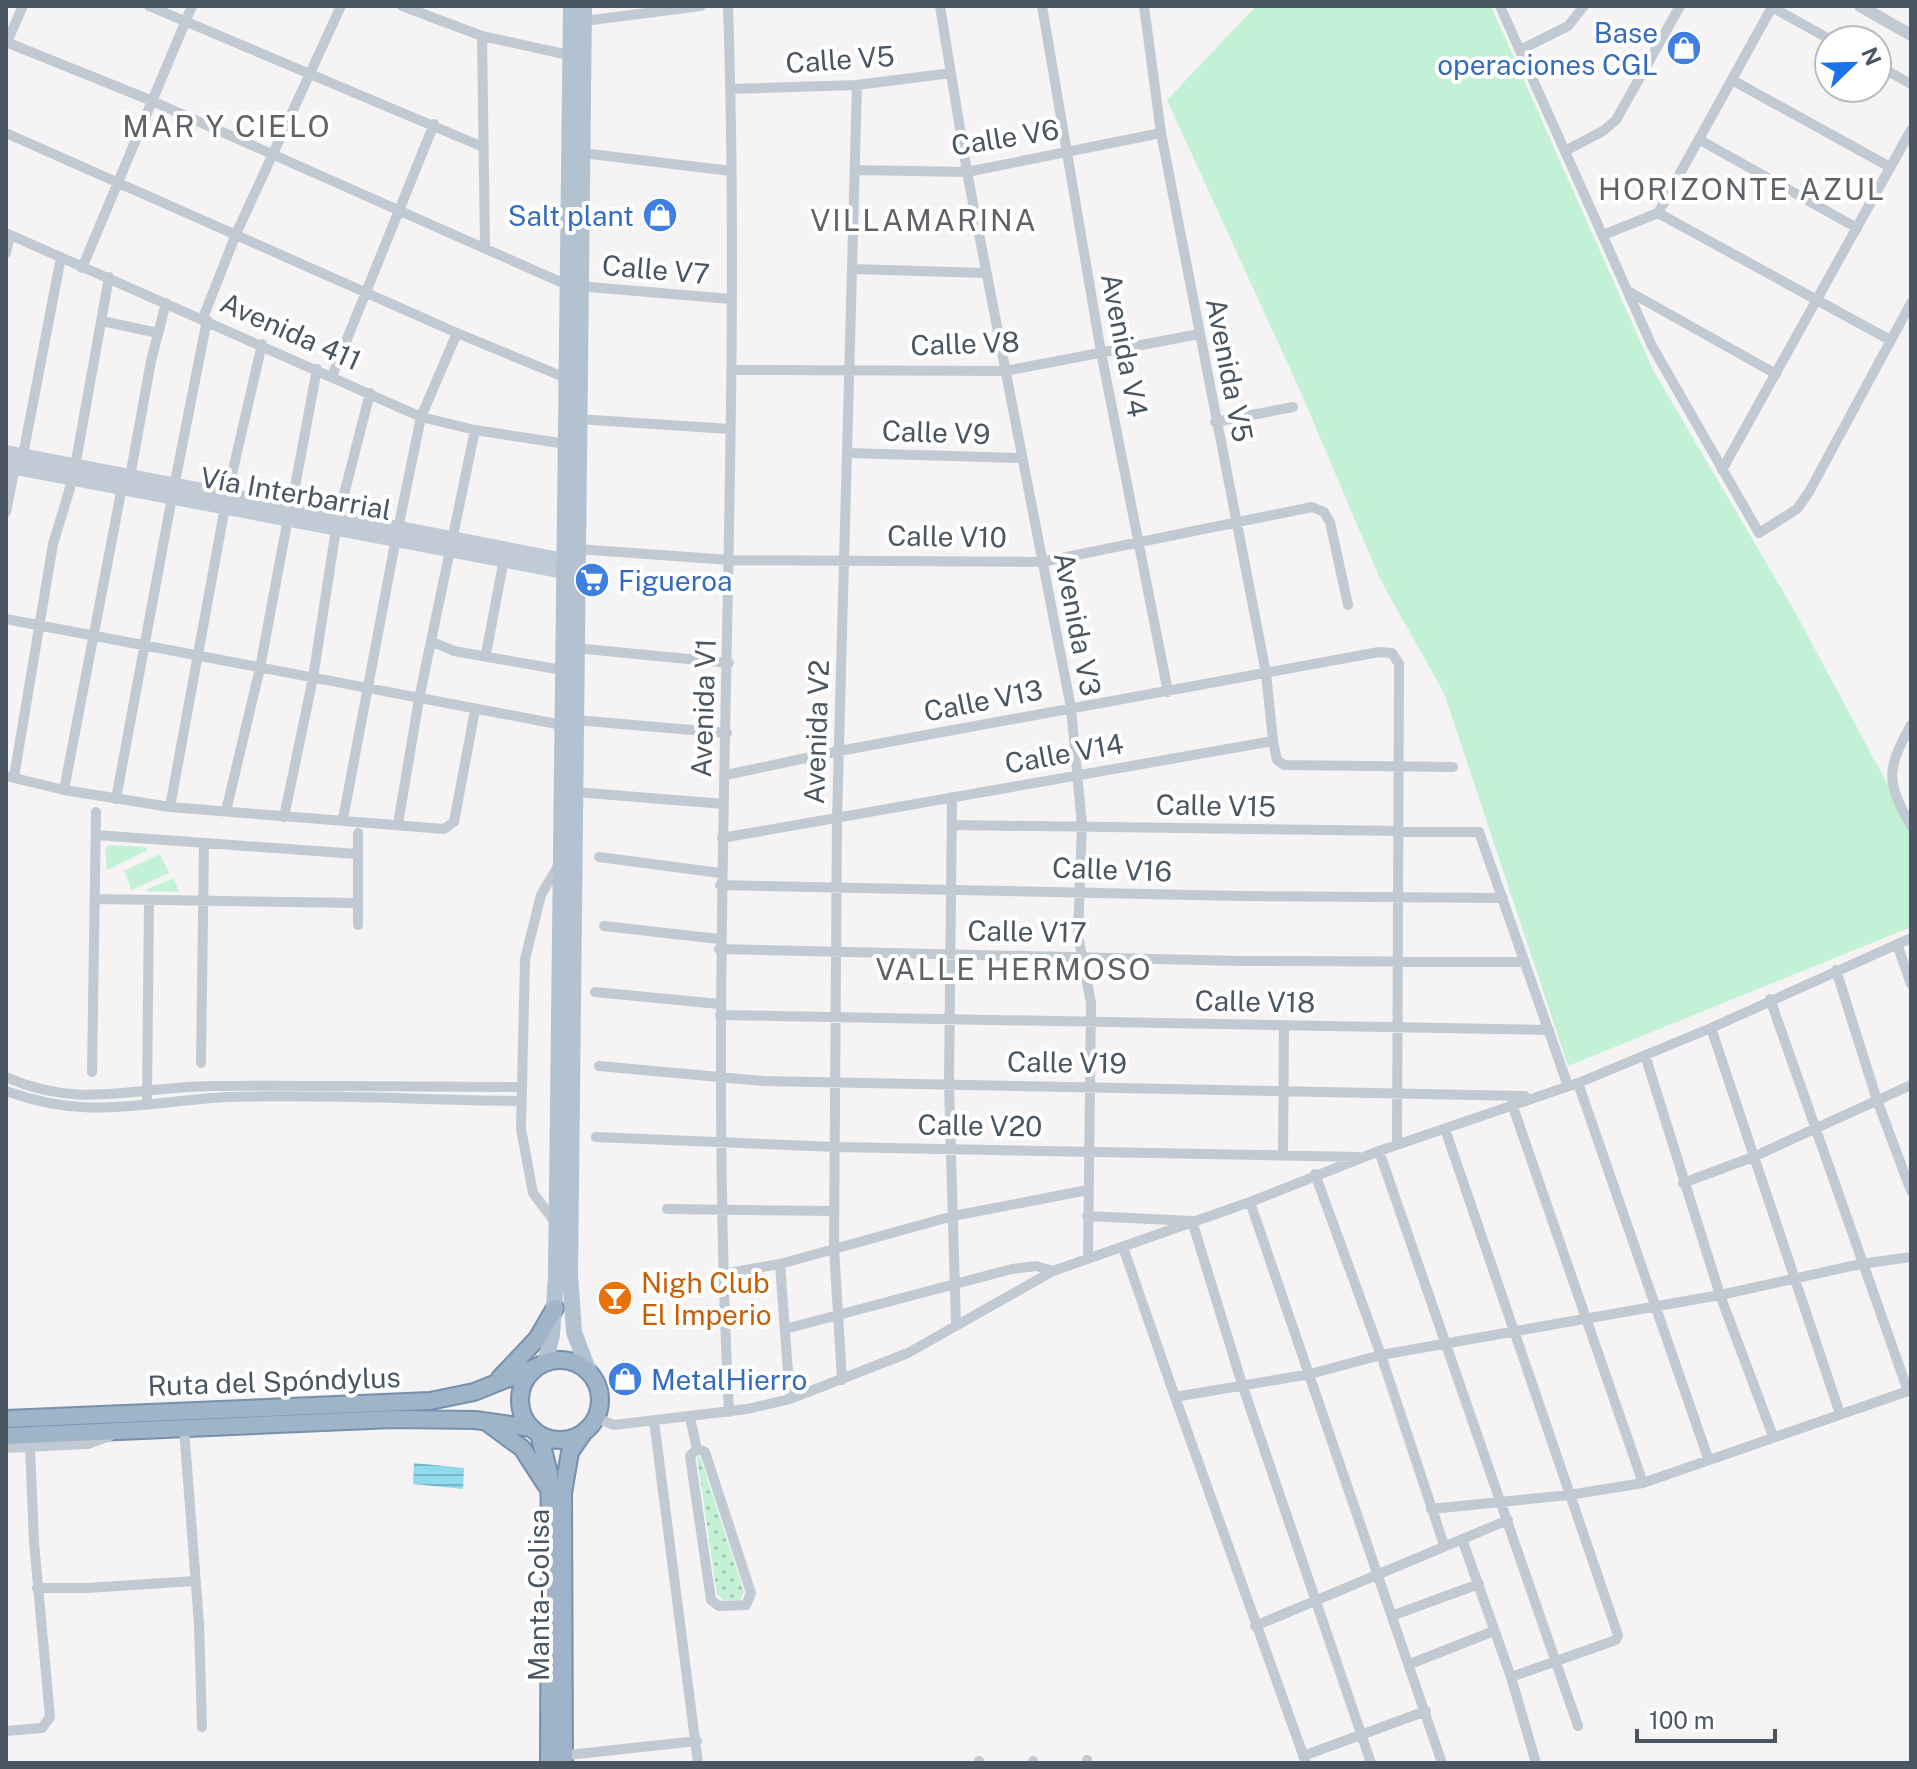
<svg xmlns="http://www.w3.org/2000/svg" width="1917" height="1769" font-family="'Public Sans',sans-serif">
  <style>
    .grass { fill: #c3f1d5 }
    .park { fill: url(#park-dots) }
    .water { fill: url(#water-rules) }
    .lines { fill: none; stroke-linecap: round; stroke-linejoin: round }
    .trunk-casing { stroke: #7690ad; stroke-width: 20 }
    .minor { stroke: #c1cad2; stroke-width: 10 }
    .tertiary { stroke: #c1cad2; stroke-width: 12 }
    .secondary { stroke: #c1cbd6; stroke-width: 14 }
    .primary { stroke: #b3c2d1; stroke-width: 16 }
    .trunk { stroke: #9fb4c9; stroke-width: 16 }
    .labels { text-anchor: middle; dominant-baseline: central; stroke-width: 8; stroke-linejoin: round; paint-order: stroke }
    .shop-label { font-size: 28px; fill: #366cbe; stroke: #fff; text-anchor: end }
    .street-label { font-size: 28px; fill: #4a5661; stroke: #fff }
    .food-label { font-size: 28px; fill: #c56008; stroke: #fff; text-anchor: start }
    .neighbourhood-label { font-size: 30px; letter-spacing: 2px; fill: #5f6368; stroke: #fff }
  </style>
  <defs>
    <pattern id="park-dots" width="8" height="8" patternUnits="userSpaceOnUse" patternTransform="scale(2)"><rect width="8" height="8" fill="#c3f1d5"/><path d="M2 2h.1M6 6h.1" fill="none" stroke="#a0c6b0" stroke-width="1.8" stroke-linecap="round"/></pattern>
    <pattern id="water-rules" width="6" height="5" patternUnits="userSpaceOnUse" patternTransform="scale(2)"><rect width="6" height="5" fill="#90daee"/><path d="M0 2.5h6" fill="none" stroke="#78b4c4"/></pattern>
  </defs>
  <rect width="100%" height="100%" fill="#f5f3f3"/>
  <path class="grass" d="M 1256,6 L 1491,6 L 1653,370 L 1794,610 L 1911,828 L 1911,927 L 1568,1066 L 1444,693 L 1380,579 L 1302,395 L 1167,100 Z
    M 109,845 L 144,847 L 148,850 L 107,870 L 105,848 Z
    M 160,854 L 169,873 L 132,890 L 124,871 Z
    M 174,878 L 179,892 L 146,891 L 146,890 Z"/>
  <path class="park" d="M 697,1457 L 700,1457 L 744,1592 L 740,1600 L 723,1600 L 717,1594 Z"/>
  <path class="water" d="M 414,1463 L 464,1468 L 463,1489 L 413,1484 Z"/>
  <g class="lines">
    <g class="trunk-casing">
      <path id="trunk" d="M520 1400a40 40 0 1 1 80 0a40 40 0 1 1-80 0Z
        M 500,1378 L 537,1339 L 555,1308
        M 6,1419 L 430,1401 L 474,1392 L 539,1366
        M 489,1424 L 522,1448 L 546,1485
        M 539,1434 L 549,1473 L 550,1522 L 549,1763
        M 6,1436 L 393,1419 L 475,1420 L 532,1428
        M 564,1763 L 563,1493 L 570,1452 L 584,1432"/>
    </g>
    <path class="minor" d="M 149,6 L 483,147
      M 402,6 L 482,36 L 573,56
      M 728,6 C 744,475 705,943 729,1412
      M 940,6 L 967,172 L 1071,708 L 1082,825 L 1078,935 L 1091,1003 L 1088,1259
      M 1042,6 L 1101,352 L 1168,692
      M 1144,6 L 1161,133 L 1266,673 L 1273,741
      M 1500,6 L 1652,346 L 1759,533 L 1797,509 L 1809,492 L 1911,303
      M 1770,6 L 1831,40
      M 584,21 L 701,6
      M 482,36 L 485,248
      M 6,42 L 150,100 L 565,284
      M 6,44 L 23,6
      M 1520,50 L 1568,26 L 1584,6
      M 1877,65 L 1911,84
      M 1732,80 L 1890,167
      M 731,89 L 857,85 L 951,73
      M 6,133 L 457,333
      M 1700,140 L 1857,228
      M 1565,151 L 1603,131 L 1616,120 L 1680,6
      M 582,153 L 731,171
      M 855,170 L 967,172 L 1161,133
      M 1658,213 L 1890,340
      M 6,233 L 421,417 L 475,430 L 566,444
      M 1603,235 L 1658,213 L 1772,7
      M 6,253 L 10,235
      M 82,268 L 192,6
      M 853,269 L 985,273
      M 578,286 L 730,299
      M 1628,291 L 1776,374
      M 203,318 L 236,234 L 341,6
      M 102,321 L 158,333
      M 731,370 L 1005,371 L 1199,334
      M 332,376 L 434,124
      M 578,419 L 729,429
      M 1215,422 L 1293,407
      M 848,453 L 1021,458
      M 23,455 L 61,257
      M 1722,470 L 1911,130
      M 130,477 L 151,361 L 166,303
      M 174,487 L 207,320
      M 291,508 L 317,369
      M 6,512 L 15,467
      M 338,518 L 370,393
      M 400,519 L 421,417 L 457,333 L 566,378
      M 577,549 L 730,560 L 1042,562 L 1312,507 L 1324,512 L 1330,522 L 1348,605
      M 6,619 L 562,725
      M 433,642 L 454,651 L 562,670
      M 575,648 L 729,663
      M 486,654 L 504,559
      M 575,720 L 727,733
      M 1911,725 C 1886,770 1886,781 1911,826
      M 726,775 L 839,751 L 1379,652 L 1392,653 L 1399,664 L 1397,1145
      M 6,776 L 64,790 L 170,807 L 444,829 L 454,822 L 475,710
      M 14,777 L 53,544 L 73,478 L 109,277
      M 64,790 L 122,487
      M 575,792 L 724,804
      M 952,797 L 949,1084 L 956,1326
      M 116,799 L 172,497
      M 170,807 L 227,496 L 262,344
      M 226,811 L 260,668 L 288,518
      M 284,817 L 313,678 L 336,529
      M 343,819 L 396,538
      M 398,824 L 419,699 L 475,430
      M 952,825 L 1479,832 L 1568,1086
      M 96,835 L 357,854
      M 722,838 L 1273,741 L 1277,760 L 1284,765 L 1453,767
      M 599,857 L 720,873
      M 720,885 L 1240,896 L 1503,898
      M 95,899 L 358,903
      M 358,925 L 358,833
      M 604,926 L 719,939
      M 1897,944 L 1911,984
      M 719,949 L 1240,961 L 1525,962
      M 1836,970 L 1877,1100 L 1911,1191
      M 595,992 L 719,1004
      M 1770,999 L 1908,1391
      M 720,1015 L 1549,1030
      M 1711,1028 L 1840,1414
      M 1645,1055 L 1720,1295 L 1773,1436
      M 201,1063 L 204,843
      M 599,1066 L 763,1081 L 1525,1096
      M 92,1072 L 96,812
      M 6,1077 C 79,1110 136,1087 210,1086 C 314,1085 418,1087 522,1087
      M 1578,1083 L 1708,1458
      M 6,1091 C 91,1122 145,1101 229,1097 C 326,1094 424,1100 522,1101
      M 147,1099 L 149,901
      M 1512,1104 L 1643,1483
      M 1445,1129 L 1618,1635 L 1616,1640 L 1511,1677
      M 596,1137 L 837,1147 L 1358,1157
      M 1379,1151 L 1578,1726
      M 1283,1153 L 1284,1026
      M 1315,1174 L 1381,1355 L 1444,1545
      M 1683,1183 L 1753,1157 L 1911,1085
      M 1250,1202 L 1442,1763
      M 667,1209 L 834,1211
      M 1087,1216 L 1192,1221 L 1242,1384 L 1371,1763
      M 557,1225 L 533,1193 L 521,1129 L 525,959 L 541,895 L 558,866
      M 1123,1247 L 1175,1397 L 1310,1374 L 1381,1355 L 1720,1295 L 1861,1264 L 1911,1257
      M 780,1264 L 790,1399
      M 722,1274 L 780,1264 L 953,1216 L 1088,1190
      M 785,1329 L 1012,1269 L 1036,1266 L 1053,1271
      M 842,1380 L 834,1248 L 837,818 L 857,85
      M 1175,1397 L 1306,1763
      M 596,1418 L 614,1425 L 747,1409 L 790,1399 L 908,1353 L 1053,1271 L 1250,1202 L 1379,1151 L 1578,1083 L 1711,1028 L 1911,938
      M 690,1418 L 697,1449
      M 654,1421 L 698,1763
      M 184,1428 L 199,1624 L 202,1727
      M 6,1448 L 88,1444 L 110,1436
      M 697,1449 L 705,1452 L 751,1593 L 746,1605 L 719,1606 L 711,1600 L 690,1456 Z
      M 1431,1509 L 1569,1495 L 1643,1483 L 1911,1390
      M 1462,1539 L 1511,1677 L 1536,1763
      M 37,1588 L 88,1588 L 194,1581
      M 1394,1615 L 1479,1584
      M 1255,1626 L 1508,1520
      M 1410,1664 L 1494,1631
      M 6,1731 L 42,1728 L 50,1717 L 34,1542 L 30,1447
      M 559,1756 L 697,1741
      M 1303,1756 L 1426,1711
      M 1087,1760 L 1087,1763
      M 979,1763 L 979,1761
      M 1033,1763 L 1033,1761"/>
    <path class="tertiary" d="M 1860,6 L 1911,35"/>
    <path class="secondary" d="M 6,452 L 575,562
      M 6,466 L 575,574"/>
    <path class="primary" d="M 584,6 L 570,1275 L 574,1332 L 589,1372
      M 545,1363 L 552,1335 L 556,1276 L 571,6"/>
    <use href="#trunk" class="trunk"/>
  </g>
  <defs>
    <g id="shop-disc" transform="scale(1.8)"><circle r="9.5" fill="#3f7fe0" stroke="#fff"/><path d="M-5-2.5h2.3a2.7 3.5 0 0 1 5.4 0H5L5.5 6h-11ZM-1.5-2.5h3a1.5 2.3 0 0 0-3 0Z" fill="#fff"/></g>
    <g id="supermarket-disc" transform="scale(1.8)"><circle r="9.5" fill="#3f7fe0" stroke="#fff"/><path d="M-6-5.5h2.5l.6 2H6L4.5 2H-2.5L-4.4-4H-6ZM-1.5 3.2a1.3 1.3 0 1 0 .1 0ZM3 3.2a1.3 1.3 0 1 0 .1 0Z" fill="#fff"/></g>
    <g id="bar-disc" transform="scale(1.8)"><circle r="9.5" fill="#e8710a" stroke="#fff"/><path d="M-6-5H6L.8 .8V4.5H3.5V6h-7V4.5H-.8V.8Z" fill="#fff"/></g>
  </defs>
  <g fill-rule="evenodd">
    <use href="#shop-disc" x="1684" y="48"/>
    <use href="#shop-disc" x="660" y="215"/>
    <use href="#supermarket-disc" x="592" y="580"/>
    <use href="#bar-disc" x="615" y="1298"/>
    <use href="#shop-disc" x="625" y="1379"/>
  </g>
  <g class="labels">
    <g class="shop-label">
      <text x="1658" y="32">Base<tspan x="1658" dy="32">operaciones CGL</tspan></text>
      <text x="634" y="215">Salt plant</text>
      <text x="618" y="580" text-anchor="start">Figueroa</text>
      <text x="651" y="1379" text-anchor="start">MetalHierro</text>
    </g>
    <g class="street-label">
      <text transform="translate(840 59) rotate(-4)">Calle V5</text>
      <text transform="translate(1005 137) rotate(-9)">Calle V6</text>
      <text transform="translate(656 269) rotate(5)">Calle V7</text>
      <text transform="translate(291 331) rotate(24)">Avenida 411</text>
      <text transform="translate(965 343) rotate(-2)">Calle V8</text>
      <text transform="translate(1125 345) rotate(79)">Avenida V4</text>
      <text transform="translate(1230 370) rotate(79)">Avenida V5</text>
      <text transform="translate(936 432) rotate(2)">Calle V9</text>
      <text transform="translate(296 493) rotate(10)">Vía Interbarrial</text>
      <text transform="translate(947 536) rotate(1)">Calle V10</text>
      <text transform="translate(1078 624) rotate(79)">Avenida V3</text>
      <text transform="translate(983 700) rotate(-11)">Calle V13</text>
      <text transform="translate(703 708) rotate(-88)">Avenida V1</text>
      <text transform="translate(816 732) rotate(-88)">Avenida V2</text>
      <text transform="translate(1064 753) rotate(-10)">Calle V14</text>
      <text transform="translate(1216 805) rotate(1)">Calle V15</text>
      <text transform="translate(1112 869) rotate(2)">Calle V16</text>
      <text transform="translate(1027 931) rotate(1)">Calle V17</text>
      <text transform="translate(1255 1001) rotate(1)">Calle V18</text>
      <text transform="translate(1067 1062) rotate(1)">Calle V19</text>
      <text transform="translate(980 1125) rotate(1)">Calle V20</text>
      <text transform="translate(274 1381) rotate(-2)">Ruta del Spóndylus</text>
      <text transform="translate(538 1595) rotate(-90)">Manta-Colisa</text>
    </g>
    <g class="food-label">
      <text x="641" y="1282">Nigh Club<tspan x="641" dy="32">El Imperio</tspan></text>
    </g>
    <g class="neighbourhood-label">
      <text x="227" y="126">MAR Y CIELO</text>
      <text x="1742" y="189">HORIZONTE AZUL</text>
      <text x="924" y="220">VILLAMARINA</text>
      <text x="1014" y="969">VALLE HERMOSO</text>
    </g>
  </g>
  <rect width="1917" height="1769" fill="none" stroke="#4a5661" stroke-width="16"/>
  <g transform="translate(1853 64) rotate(67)"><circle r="38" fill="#ffffff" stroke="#b7bbc0" stroke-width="2"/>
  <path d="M0-6L14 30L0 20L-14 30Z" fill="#1a73e8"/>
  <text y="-12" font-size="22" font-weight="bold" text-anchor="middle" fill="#4a5661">N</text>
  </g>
  <path d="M1637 1729v12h138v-12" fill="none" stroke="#4a5661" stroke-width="4"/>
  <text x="1649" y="1729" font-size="24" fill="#4a5661" stroke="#ffffff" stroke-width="6" paint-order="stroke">100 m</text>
</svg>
